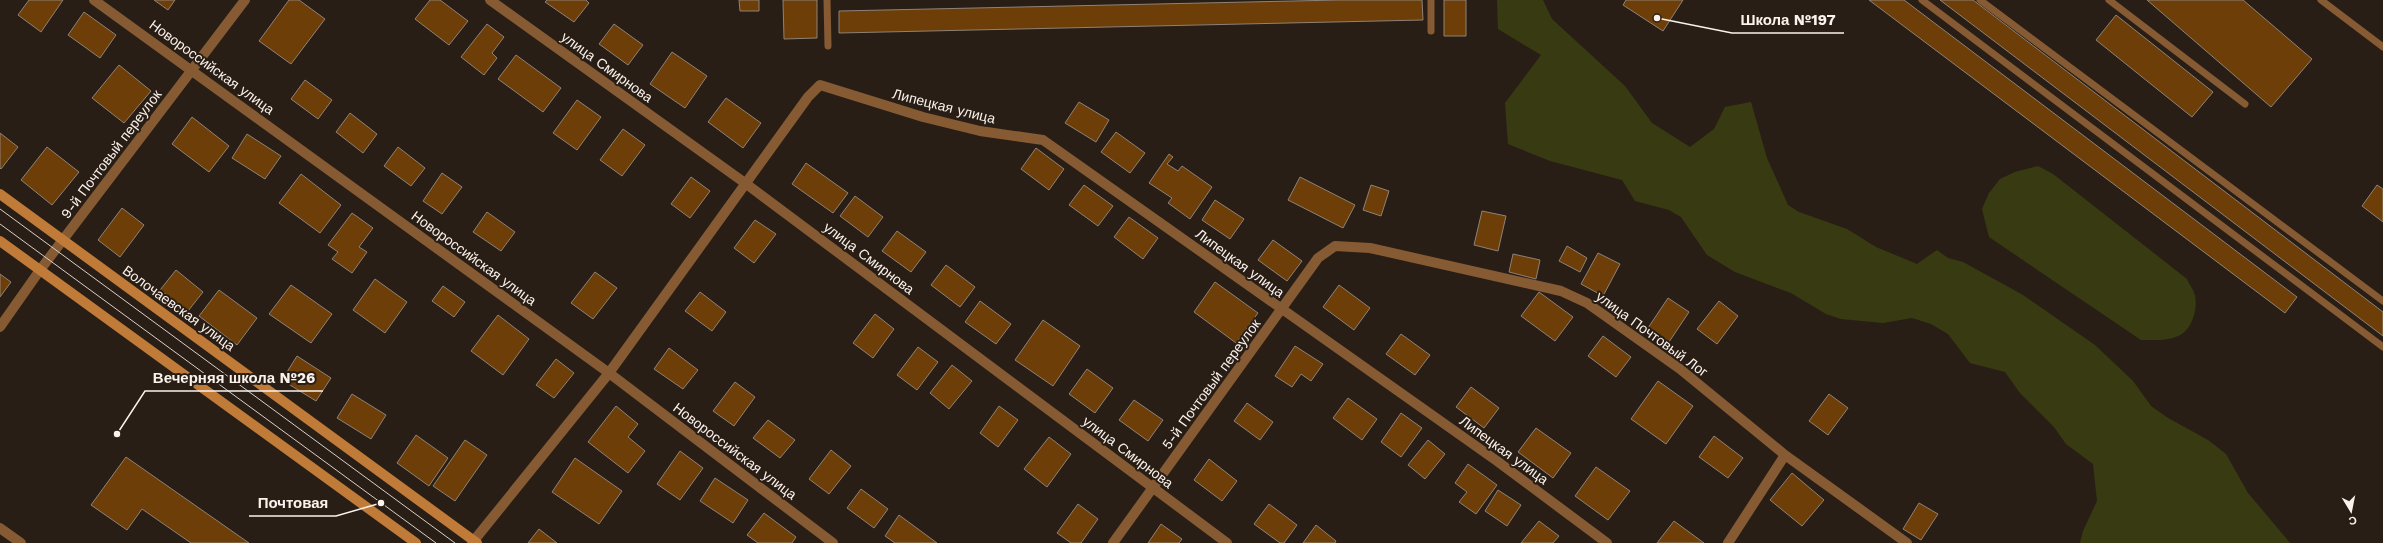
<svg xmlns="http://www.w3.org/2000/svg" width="2383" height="543" font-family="'Work Sans',sans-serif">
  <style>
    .green { fill: #383b12 }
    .building { fill: #6d3e07; stroke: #8f8277 }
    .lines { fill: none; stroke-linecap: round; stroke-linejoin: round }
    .service { stroke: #865b34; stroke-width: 7 }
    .minor { stroke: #865b34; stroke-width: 10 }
    .secondary { stroke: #c07b39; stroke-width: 10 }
    .tram { stroke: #d9d0ca; stroke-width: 1 }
    .labels { text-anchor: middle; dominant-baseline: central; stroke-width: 4; stroke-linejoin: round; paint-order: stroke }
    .street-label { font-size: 14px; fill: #faf2ec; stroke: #291e15 }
    .leader { fill: none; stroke: #faf2ec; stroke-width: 1.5 }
    .callout-dot { fill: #faf2ec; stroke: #291e15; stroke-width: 1.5 }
    .callout-label { font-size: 15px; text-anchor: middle; font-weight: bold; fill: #faf2ec; stroke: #291e15; stroke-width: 4; stroke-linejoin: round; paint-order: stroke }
  </style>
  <rect width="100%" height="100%" fill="#291e15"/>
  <path class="green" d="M 1497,0 L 1543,0 L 1552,19 L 1625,86 L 1652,123 L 1690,147 L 1714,129 L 1725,107 L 1751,102 L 1767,158 L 1788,205 L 1799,212 L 1847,229 L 1876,247 L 1917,264 L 1937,250 L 1948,258 L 1963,262 L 2023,295 L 2095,345 L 2133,381 L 2151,406 L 2168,418 L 2208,440 L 2226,454 L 2248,493 L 2290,543 L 2080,543 L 2083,531 L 2097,501 L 2093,464 L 2066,444 L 2054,427 L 2020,393 L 2005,372 L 1970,363 L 1948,334 L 1931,324 L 1912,318 L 1883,323 L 1841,319 L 1826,314 L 1791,293 L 1735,272 L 1707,255 L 1681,217 L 1669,210 L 1635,201 L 1622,180 L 1550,161 L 1508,144 L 1505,103 L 1541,55 L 1498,29 Z
    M 2038,166 L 2053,174 L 2187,279 C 2189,284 2194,290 2195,296 C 2198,310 2191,331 2178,336 C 2167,341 2153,340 2141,340 L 1989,237 L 1982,209 L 1989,193 L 2000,179 L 2015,172 Z"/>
  <path class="building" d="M 29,0 L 63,0 L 41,32 L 18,15 Z
    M 154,0 L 175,0 L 168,10 Z
    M 289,0 L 299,0 L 325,19 L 291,64 L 259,41 Z
    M 430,0 L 440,0 L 468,21 L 449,45 L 415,19 Z
    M 547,0 L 586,0 L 589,3 L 574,22 L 545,2 Z
    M 739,0 L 759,0 L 759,11 L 740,11 Z
    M 783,0 L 817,0 L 817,38 L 784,39 Z
    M 1339,0 L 1422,0 L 1423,20 L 839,33 L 839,11 Z
    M 1444,0 L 1466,0 L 1466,36 L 1444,36 Z
    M 1626,0 L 1683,0 L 1663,31 L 1623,5 Z
    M 1869,0 L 1904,0 L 2297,297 L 2285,313 Z
    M 1940,0 L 1973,0 L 2383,312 L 2383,336 Z
    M 2147,0 L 2243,0 L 2312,59 L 2271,107 Z
    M 84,12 L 116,35 L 100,58 L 68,35 Z
    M 2116,15 L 2213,92 L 2192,117 L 2096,40 Z
    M 487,24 L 504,37 L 492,53 L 497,58 L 484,75 L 461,57 Z
    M 614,24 L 643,45 L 628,65 L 599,44 Z
    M 672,52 L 707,76 L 685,108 L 650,84 Z
    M 516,55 L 561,88 L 543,112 L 498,79 Z
    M 119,65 L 151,91 L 124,123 L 92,98 Z
    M 305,80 L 332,100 L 318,119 L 291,99 Z
    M 726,98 L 761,123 L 743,148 L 708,122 Z
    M 577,100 L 601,117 L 577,150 L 553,133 Z
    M 1079,102 L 1109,120 L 1096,142 L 1065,123 Z
    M 350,113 L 377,134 L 363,153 L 336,132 Z
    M 192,117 L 229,146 L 209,172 L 172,144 Z
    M 623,129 L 645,145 L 622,176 L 600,160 Z
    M 1116,132 L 1145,153 L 1130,173 L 1101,152 Z
    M 0,133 L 18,147 L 1,169 L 0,168 Z
    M 247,134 L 281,156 L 265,179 L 232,158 Z
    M 47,147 L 79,172 L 52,205 L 21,180 Z
    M 398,147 L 425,168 L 411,186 L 384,166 Z
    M 1036,148 L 1064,169 L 1049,190 L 1021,169 Z
    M 1169,154 L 1173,157 L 1167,164 L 1178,171 L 1182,166 L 1212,187 L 1190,219 L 1168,203 L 1172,198 L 1149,183 Z
    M 806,163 L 848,193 L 833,213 L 792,184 Z
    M 442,173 L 462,187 L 442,214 L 423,201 Z
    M 301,174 L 341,205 L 320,233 L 279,203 Z
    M 691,177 L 710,191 L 690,218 L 671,204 Z
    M 1300,177 L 1355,205 L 1343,228 L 1288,200 Z
    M 1084,185 L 1113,206 L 1098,226 L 1069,205 Z
    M 1371,185 L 1389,191 L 1381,216 L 1363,210 Z
    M 2377,185 L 2383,189 L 2383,222 L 2362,206 Z
    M 855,196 L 883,217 L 868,237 L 840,216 Z
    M 1215,200 L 1244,219 L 1230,239 L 1202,220 Z
    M 122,208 L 144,225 L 120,257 L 98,240 Z
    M 1482,211 L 1506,216 L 1498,251 L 1474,245 Z
    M 487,212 L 515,232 L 501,251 L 473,232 Z
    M 352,213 L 373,228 L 359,247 L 367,252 L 352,273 L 332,259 L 338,252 L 328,245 Z
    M 1129,217 L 1158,238 L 1143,259 L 1114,237 Z
    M 755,220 L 776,234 L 754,263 L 734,248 Z
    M 897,231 L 926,252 L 911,272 L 882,251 Z
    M 1273,240 L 1302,261 L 1287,281 L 1258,260 Z
    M 1567,246 L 1587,258 L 1580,272 L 1559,261 Z
    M 1598,253 L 1620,264 L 1603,296 L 1581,284 Z
    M 1513,254 L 1540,260 L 1536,279 L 1509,272 Z
    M 946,265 L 975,287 L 960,307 L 931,285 Z
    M 176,270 L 203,292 L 188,311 L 160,290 Z
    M 595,272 L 617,288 L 593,319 L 571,303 Z
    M 0,274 L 11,282 L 0,297 Z
    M 375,279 L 407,302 L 385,333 L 353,310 Z
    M 1215,282 L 1258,313 L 1236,343 L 1194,312 Z
    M 291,285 L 332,314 L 311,343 L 269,314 Z
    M 1339,285 L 1370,308 L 1354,330 L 1323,307 Z
    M 443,286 L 465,302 L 454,317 L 432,301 Z
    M 219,290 L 257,318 L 237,345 L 199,316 Z
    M 700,292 L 726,312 L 712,331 L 685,311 Z
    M 1539,292 L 1573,317 L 1555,341 L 1521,316 Z
    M 1668,298 L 1689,312 L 1669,342 L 1648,328 Z
    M 980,301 L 1011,324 L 996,344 L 965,322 Z
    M 1719,301 L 1738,316 L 1717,344 L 1697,329 Z
    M 875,314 L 894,329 L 873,358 L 853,343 Z
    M 498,315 L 529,339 L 503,375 L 471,351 Z
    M 1043,320 L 1080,346 L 1053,386 L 1015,360 Z
    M 1401,334 L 1430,355 L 1415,375 L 1386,354 Z
    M 1603,336 L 1631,357 L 1616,377 L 1588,356 Z
    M 1295,346 L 1323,364 L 1311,381 L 1301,374 L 1292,387 L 1275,376 Z
    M 918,347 L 938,362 L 917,390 L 897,375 Z
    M 669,348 L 698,370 L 683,389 L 654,369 Z
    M 297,356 L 331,378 L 316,401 L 282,380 Z
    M 556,359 L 574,373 L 554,398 L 536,385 Z
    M 952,365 L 972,381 L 949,409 L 930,393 Z
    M 1087,369 L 1113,388 L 1095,413 L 1069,394 Z
    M 1658,381 L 1693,406 L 1666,444 L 1631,419 Z
    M 735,382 L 755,397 L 734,426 L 713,411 Z
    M 1471,387 L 1499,408 L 1484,428 L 1456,407 Z
    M 352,394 L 386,415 L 371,439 L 337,418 Z
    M 1829,394 L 1848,408 L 1828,435 L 1809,421 Z
    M 1348,398 L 1377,419 L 1362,440 L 1333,418 Z
    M 1134,400 L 1163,420 L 1148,441 L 1119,420 Z
    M 1247,403 L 1273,422 L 1260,440 L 1234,421 Z
    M 616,406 L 638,424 L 628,437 L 645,451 L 628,473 L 588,442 Z
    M 999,406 L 1018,420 L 998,447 L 980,433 Z
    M 1401,413 L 1422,428 L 1401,457 L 1381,442 Z
    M 768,420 L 795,440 L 780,458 L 753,438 Z
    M 1536,428 L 1571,453 L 1553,478 L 1518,452 Z
    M 416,435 L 448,458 L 429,486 L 397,463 Z
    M 1714,436 L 1743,458 L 1728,478 L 1699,457 Z
    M 1049,437 L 1071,454 L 1047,487 L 1024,469 Z
    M 465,440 L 487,455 L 455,501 L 433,486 Z
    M 1428,440 L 1445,454 L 1425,479 L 1408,465 Z
    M 831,450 L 851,466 L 829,494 L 809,479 Z
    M 680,451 L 703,468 L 680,500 L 657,484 Z
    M 126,457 L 249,543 L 191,543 L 142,509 L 127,530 L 91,505 Z
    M 575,458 L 622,491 L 599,524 L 552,492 Z
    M 1209,459 L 1237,481 L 1222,501 L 1194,480 Z
    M 1468,464 L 1497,485 L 1476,514 L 1459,502 L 1467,492 L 1455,483 Z
    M 1596,467 L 1630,491 L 1608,520 L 1575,496 Z
    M 1792,473 L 1824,500 L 1802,526 L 1770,500 Z
    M 715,478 L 748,500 L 733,523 L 700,501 Z
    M 861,489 L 888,509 L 874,528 L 847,508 Z
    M 1498,490 L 1521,505 L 1507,526 L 1485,511 Z
    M 1919,503 L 1938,514 L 1921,540 L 1903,529 Z
    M 1078,504 L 1098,519 L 1081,543 L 1071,543 L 1057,533 Z
    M 1269,504 L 1297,525 L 1284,543 L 1280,543 L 1254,524 Z
    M 764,513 L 796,537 L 792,543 L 758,543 L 747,535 Z
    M 899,515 L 937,543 L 895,543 L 885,536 Z
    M 1539,521 L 1559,536 L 1553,543 L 1521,543 Z
    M 1674,521 L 1704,543 L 1657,543 Z
    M 1161,524 L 1182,539 L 1179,543 L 1148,543 Z
    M 1316,525 L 1336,541 L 1335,543 L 1303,543 Z
    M 539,529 L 557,543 L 528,543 Z"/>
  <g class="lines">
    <path class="service" d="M 827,0 L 828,46
      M 1431,0 L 1431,31
      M 1922,0 L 2383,347
      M 1980,0 L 2383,301
      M 2109,0 L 2245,104
      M 2321,0 L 2383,47"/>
    <path class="minor" d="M 94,0 L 609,373 L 833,543
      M 490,0 L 745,183 L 1227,543
      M 0,327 L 40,270 L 245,0
      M 0,528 L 21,543
      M 472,543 L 609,373 L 808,97 L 820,85 L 923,117 L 980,131 L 1043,140 L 1497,461 L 1607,543
      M 1113,543 L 1318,258 L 1335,246 L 1370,248 L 1561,291 L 1587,303 L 1680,369 L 1785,455 L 1907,543
      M 1728,543 L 1785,455"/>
    <path class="secondary" d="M 0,194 L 477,543
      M 0,241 L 416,543"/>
    <path class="tram" d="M 0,209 L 455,543
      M 0,224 L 436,543"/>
  </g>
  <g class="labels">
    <g class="street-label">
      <text transform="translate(212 67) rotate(36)">Новороссийская улица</text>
      <text transform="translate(607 67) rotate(36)">улица Смирнова</text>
      <text transform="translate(944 106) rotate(14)">Липецкая улица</text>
      <text transform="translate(111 154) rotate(-53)">9-й Почтовый переулок</text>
      <text transform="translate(474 258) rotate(36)">Новороссийская улица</text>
      <text transform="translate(869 258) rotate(37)">улица Смирнова</text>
      <text transform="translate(1240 263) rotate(36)">Липецкая улица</text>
      <text transform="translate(179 308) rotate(36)">Волочаевская улица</text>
      <text transform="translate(1652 334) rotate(36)">улица Почтовый Лог</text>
      <text transform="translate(1211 384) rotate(-54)">5-й Почтовый переулок</text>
      <text transform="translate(1504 450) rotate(36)">Липецкая улица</text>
      <text transform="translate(735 451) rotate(37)">Новороссийская улица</text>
      <text transform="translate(1128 452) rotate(37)">улица Смирнова</text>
    </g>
  </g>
  <path class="leader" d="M1657 18L1732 33H1844M117 434L145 391H323M381 503L336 516H249"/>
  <g class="callout-dot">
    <circle cx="1657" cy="18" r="4"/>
    <circle cx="117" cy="434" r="4"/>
    <circle cx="381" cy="503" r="4"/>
  </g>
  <g class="callout-label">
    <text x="1788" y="25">Школа №197</text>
    <text x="234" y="383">Вечерняя школа №26</text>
    <text x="293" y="508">Почтовая</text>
  </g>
  <g transform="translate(2351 511) rotate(170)" stroke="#291e15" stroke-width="3" paint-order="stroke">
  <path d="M0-3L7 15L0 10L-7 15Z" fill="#faf2ec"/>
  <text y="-6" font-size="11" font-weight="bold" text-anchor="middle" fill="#faf2ec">С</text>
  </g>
</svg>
